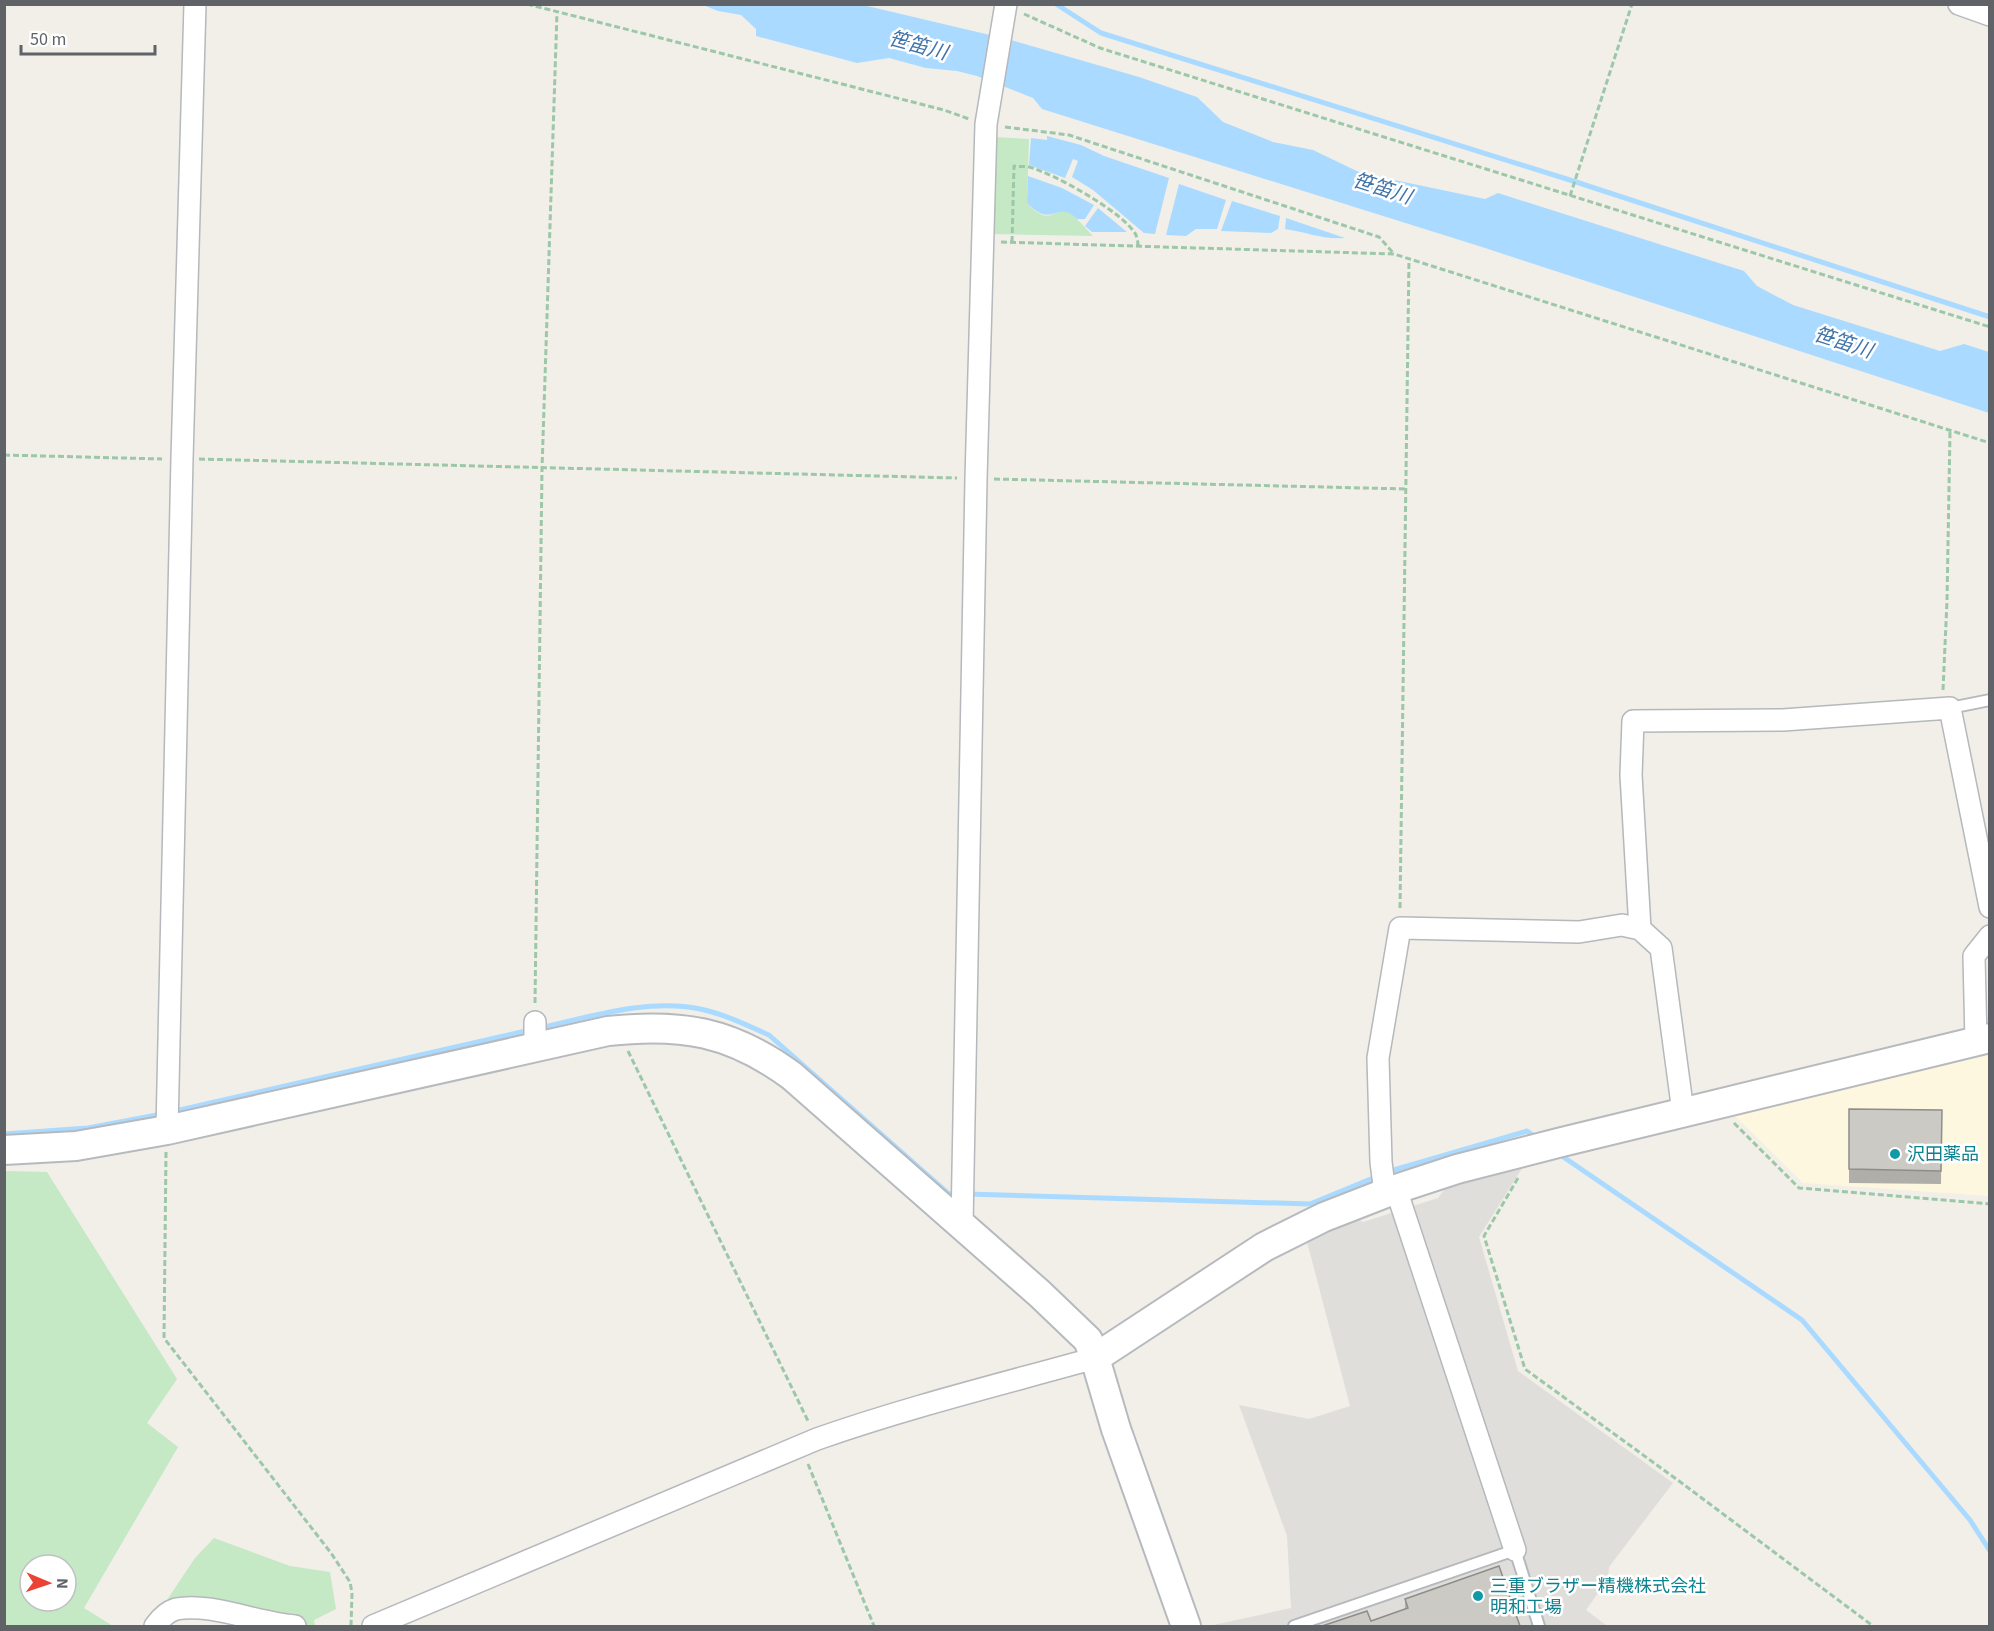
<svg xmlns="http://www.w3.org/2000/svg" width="1994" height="1631" font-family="'Source Sans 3','Noto Sans JP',sans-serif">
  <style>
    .commercial { fill: #fef7e0 }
    .industrial { fill: #e0deda }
    .green { fill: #c5e8c5; fill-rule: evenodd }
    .water { fill: #aadaff }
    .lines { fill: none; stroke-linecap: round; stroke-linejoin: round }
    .stream { stroke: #aadaff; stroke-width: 5 }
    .lane-casing { stroke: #b5b8bc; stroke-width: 14 }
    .street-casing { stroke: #b5b8bc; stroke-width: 24 }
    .secondary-casing { stroke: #b6babf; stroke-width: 32 }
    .path { stroke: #9cc7a9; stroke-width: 3; stroke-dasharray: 6 3; stroke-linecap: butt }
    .lane { stroke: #fff; stroke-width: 10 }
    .street { stroke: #fff; stroke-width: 21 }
    .secondary { stroke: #fff; stroke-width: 28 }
    .wall { fill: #afaea9 }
    .building { fill: #cccac5; stroke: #8f8d8a; stroke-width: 1.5 }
    .culture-dot { fill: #0f9aa8; stroke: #fff; stroke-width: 2 }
    .labels { text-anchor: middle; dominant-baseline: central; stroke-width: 5; stroke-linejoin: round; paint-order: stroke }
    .culture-label { font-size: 18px; fill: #0d838f; stroke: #fff; text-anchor: start }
    .water-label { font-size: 20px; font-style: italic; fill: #4174aa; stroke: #fff }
  </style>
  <rect width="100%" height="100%" fill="#f1efe8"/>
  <path class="commercial" d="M 1989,1049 L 1989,1196 L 1803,1183 L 1735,1116 L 1734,1112 Z"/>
  <path class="industrial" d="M 1526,1162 L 1479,1237 L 1518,1371 L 1673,1483 L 1609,1567 L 1608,1579 L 1586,1610 L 1607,1626 L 1209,1626 L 1291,1608 L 1287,1536 L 1239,1405 L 1309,1419 L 1350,1406 L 1306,1238 L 1356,1218 L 1363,1222 L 1438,1198 L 1450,1182 Z"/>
  <path class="green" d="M 994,137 L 1029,139 L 1027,203 C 1051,229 1053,206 1069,213 C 1077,217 1086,229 1093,236 L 989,234 Z
    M 5,1171 L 47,1172 L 177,1379 L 147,1423 L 178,1447 L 84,1608 L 113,1626 L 5,1626 ZM 30,1565 L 66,1565 L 66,1601 L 30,1601 Z
    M 214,1538 L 290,1566 L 330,1572 L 336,1609 L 314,1620 L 315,1626 L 278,1626 L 277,1617 L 206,1598 L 167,1600 L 195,1558 Z"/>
  <path class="water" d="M 703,5 L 863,5 L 1011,40 L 1139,77 L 1197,97 L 1223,122 L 1273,142 L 1313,150 L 1361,173 L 1485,199 L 1498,193 L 1744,271 L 1757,286 L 1793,305 L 1940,351 L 1964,344 L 1989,352 L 1989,413 L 1482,247 L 1042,109 L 1033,98 L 977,76 L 957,71 L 926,68 L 889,58 L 857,63 L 756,36 L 756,29 L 741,15 L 718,11 Z
    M 1047,136 L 1081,145 L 1104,156 L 1169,178 L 1155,234 L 1144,233 L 1093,190 L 1072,177 L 1078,161 L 1073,159 L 1065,178 L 1029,165 L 1031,138 L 1047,140 Z
    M 1028,176 L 1062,188 L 1094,205 L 1085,219 L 1077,219 C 1056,199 1053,230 1027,203 Z
    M 1179,184 L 1226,200 L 1217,229 L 1196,229 L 1186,236 L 1166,235 Z
    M 1232,201 L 1280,216 L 1278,229 L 1271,233 L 1221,231 Z
    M 1098,208 L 1127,232 L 1092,232 L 1085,226 Z
    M 1286,218 L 1345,238 C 1324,240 1306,232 1285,229 Z"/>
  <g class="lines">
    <path class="stream" d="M 1056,4 L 1101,33 L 1573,181 L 1990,317
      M 539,1028 C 590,1017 647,998 700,1009 C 724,1014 747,1025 769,1035 L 949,1194 L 958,1194
      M 171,1112 L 530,1030
      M 4,1134 L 88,1128 L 162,1114
      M 1559,1154 L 1802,1320 L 1970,1520 L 1990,1551
      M 1387,1172 L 1527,1131 L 1537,1138
      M 967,1194 L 1310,1204 L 1378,1176"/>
    <g class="lane-casing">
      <path id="lane" d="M 1950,708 L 1990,700
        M 1294,1626 L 1515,1550 L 1539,1626"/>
    </g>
    <g class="street-casing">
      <path id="street" d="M 1959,4 L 1990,15
        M 1640,929 L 1631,775 L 1633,721 L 1783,720 L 1950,708 L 1990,907
        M 1976,1042 L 1974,956 L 1990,936
        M 535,1048 L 535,1022
        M 167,1130 L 182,459 L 195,4
        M 1396,1189 L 1515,1550
        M 1385,1193 L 1381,1162 L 1378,1058 L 1400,928 L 1579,932 L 1622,925 L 1640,929 L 1661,948 L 1683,1112
        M 962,1225 L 976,479 L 986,124 L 1006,4
        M 155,1626 C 160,1619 166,1612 176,1609 C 211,1602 259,1624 295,1626
        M 373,1626 L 817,1439 C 908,1407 1002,1384 1095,1358"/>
    </g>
    <g class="secondary-casing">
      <path id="secondary" d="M 4,1150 L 76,1146 L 167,1130 L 608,1031 C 681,1023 731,1031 792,1076 L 1040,1294 L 1088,1340 L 1095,1358 L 1116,1429 L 1186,1626
        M 1095,1358 L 1264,1247 L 1324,1217 L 1396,1189 L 1457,1169 L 1562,1142 L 1990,1038"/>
    </g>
    <path class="path" d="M 527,4 L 944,110 L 969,119
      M 1024,14 L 1100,48 L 1990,327
      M 1005,127 L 1069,135 L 1379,237 L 1394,254
      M 1570,196 L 1632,4
      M 1001,242 L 1394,254 L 1990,443
      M 1012,242 L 1014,166 C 1019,167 1024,166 1029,167 C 1053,173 1125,213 1136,235 C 1137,238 1138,242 1138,245
      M 4,455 L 162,459
      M 199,459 L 957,478
      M 994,479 L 1406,489
      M 1943,690 L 1947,601 L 1950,432
      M 1400,908 L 1409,259
      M 535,1003 L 542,469 L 557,12
      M 628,1051 L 809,1423
      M 1734,1123 L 1799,1188 L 1990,1204
      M 166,1152 L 164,1338 L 331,1553 L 350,1582 L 352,1593 L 351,1626
      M 1518,1178 L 1484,1236 L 1525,1369 L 1683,1484 L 1873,1626
      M 808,1464 L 874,1626"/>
    <use href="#lane" class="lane"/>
    <use href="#street" class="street"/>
    <use href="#secondary" class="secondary"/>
  </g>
  <path class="wall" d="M 1849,1109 L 1942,1110 L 1941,1184 L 1849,1183 Z
    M 1405,1599 L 1520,1626 L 1322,1626 L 1371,1621 L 1405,1609 Z"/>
  <path class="building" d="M 1849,1109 L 1942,1110 L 1941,1171 L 1849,1169 Z
    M 1499,1566 L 1520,1626 L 1322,1626 L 1367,1611 L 1371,1621 L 1408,1608 L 1405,1599 Z"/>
  <g class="culture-dot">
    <circle cx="1895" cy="1154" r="6"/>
    <circle cx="1478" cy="1596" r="6"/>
  </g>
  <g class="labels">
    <g class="culture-label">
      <text x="1907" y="1154">沢田薬品</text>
      <text x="1490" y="1586">三重ブラザー精機株式会社<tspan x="1490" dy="21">明和工場</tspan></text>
    </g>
    <g class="water-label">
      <text transform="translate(918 46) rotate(15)">笹笛川</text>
      <text transform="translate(1382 189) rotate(18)">笹笛川</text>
      <text transform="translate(1843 343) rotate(18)">笹笛川</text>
    </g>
  </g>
  <rect width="1994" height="1631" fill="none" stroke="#5f6368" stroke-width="12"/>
  <g transform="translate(48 1583) rotate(92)"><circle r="28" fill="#ffffff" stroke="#bfc1c3" stroke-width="1.5"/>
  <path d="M0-4.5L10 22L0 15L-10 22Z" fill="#ea4335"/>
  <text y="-9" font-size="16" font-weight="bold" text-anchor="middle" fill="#5f6368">N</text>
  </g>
  <path d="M21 45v9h134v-9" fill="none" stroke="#5f6368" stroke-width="3"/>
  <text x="30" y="45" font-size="18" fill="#5f6368" stroke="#ffffff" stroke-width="4.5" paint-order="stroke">50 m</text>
</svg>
